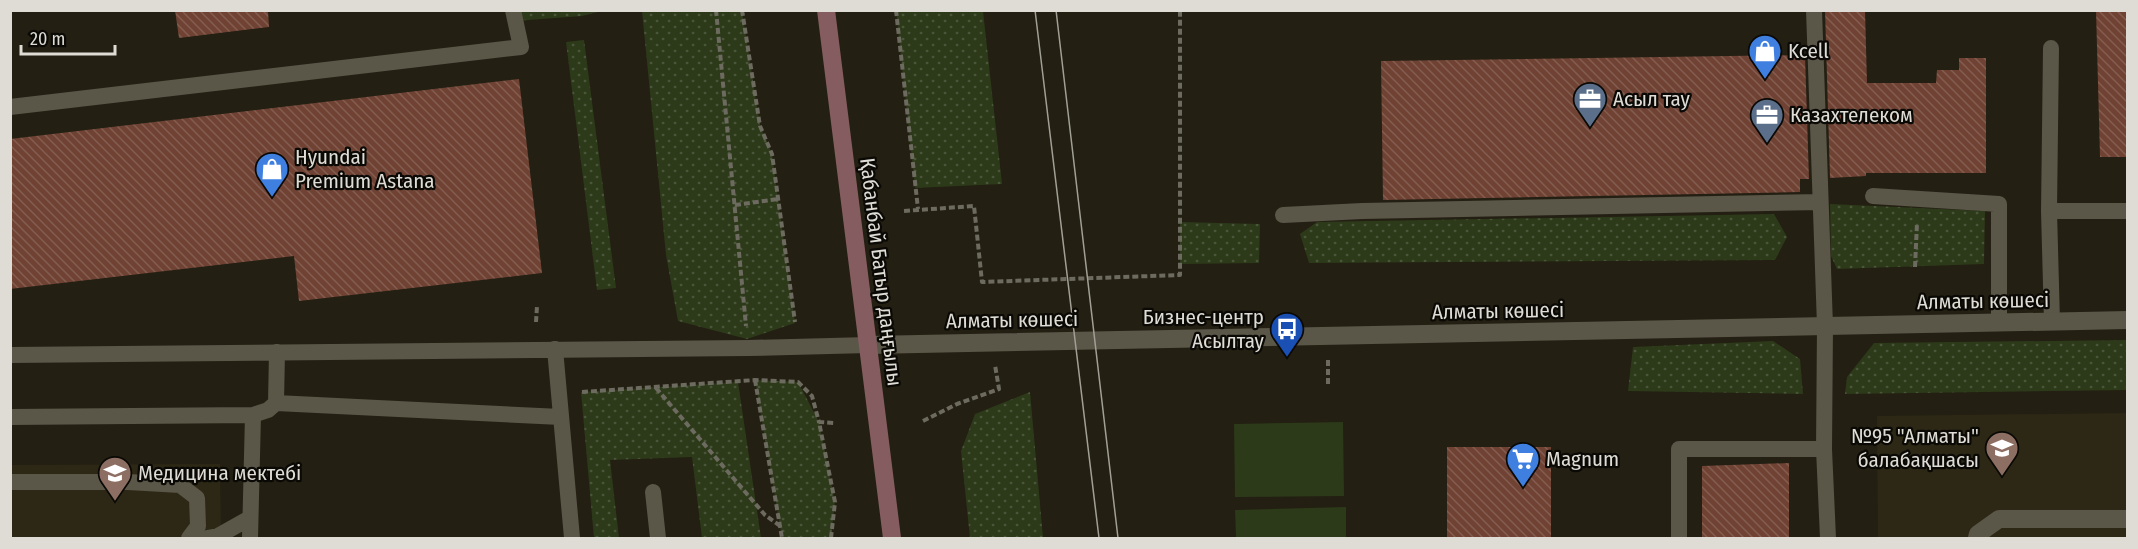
<svg xmlns="http://www.w3.org/2000/svg" width="2138" height="549" font-family="'Fira Sans Condensed',sans-serif">
  <style>
    .built { fill: #2d2815 }
    .grass { fill: url(#grass-dots) }
    .garden { fill: #2c3a19 }
    .building { fill: url(#building-back-hatch) }
    .lines { fill: none; stroke-linecap: round; stroke-linejoin: round }
    .path { stroke: #6d6a5f; stroke-width: 4; stroke-dasharray: 6 3; stroke-linecap: butt }
    .lane { stroke: #5a5648; stroke-width: 16 }
    .street { stroke: #5a5648; stroke-width: 18 }
    .secondary { stroke: #855d61; stroke-width: 18 }
    .tram { stroke: #a2a096; stroke-width: 1.5 }
    .labels { text-anchor: middle; dominant-baseline: central; stroke-width: 4.5; stroke-linejoin: round; paint-order: stroke }
    .poi-label { font-size: 21px; fill: #dedcd4; stroke: #0a0905; text-anchor: start }
    .street-label { font-size: 21px; fill: #dedcd4; stroke: #0a0905 }
  </style>
  <defs>
    <pattern id="grass-dots" width="8" height="8" patternUnits="userSpaceOnUse" patternTransform="scale(1.5)"><rect width="8" height="8" fill="#2c3a19"/><path d="M2 2h.1M6 6h.1" fill="none" stroke="#4a563a" stroke-width="1.8" stroke-linecap="round"/></pattern>
    <pattern id="building-back-hatch" width="6" height="6" patternUnits="userSpaceOnUse" patternTransform="scale(1.5)"><rect width="6" height="6" fill="#6f4234"/><path d="M-1 5l2 2M0 0l6 6M5-1l2 2" fill="none" stroke="#835d50"/></pattern>
  </defs>
  <rect width="100%" height="100%" fill="#231f12"/>
  <path class="built" d="M 2127,413 L 2127,538 L 1878,538 L 1877,416 Z
    M 220,464 L 221,538 L 11,538 L 10,465 Z"/>
  <path class="grass" d="M 513,11 L 602,11 L 582,16 L 515,21 Z
    M 642,11 L 742,11 L 760,125 L 772,154 L 795,323 L 747,339 L 678,321 L 666,255 Z
    M 896,11 L 983,11 L 1002,184 L 915,188 Z
    M 584,40 L 616,288 L 597,290 L 566,42 Z
    M 1830,204 L 1985,211 L 1984,264 L 1837,269 L 1831,256 Z
    M 1774,214 L 1787,237 L 1775,260 L 1309,263 L 1300,234 L 1317,222 Z
    M 1180,222 L 1260,224 L 1259,263 L 1180,264 Z
    M 2127,340 L 2127,390 L 1845,394 L 1847,377 L 1874,343 Z
    M 1773,341 L 1800,359 L 1803,394 L 1628,391 L 1633,347 Z
    M 755,380 L 798,382 L 819,422 L 835,502 L 831,538 L 782,538 Z
    M 738,382 L 761,538 L 702,538 L 692,457 L 610,460 L 619,538 L 594,538 L 581,392 Z
    M 1030,392 L 1043,538 L 970,538 L 961,451 L 975,414 Z"/>
  <path class="garden" d="M 1343,422 L 1344,496 L 1235,497 L 1234,424 Z
    M 1346,507 L 1346,538 L 1236,538 L 1235,510 Z"/>
  <path class="building" d="M 175,10 L 268,10 L 269,27 L 179,38 Z
    M 1825,10 L 1865,10 L 1867,83 L 1936,83 L 1937,70 L 1959,70 L 1959,58 L 1986,58 L 1986,173 L 1866,173 L 1866,176 L 1830,178 Z
    M 2096,10 L 2127,10 L 2127,157 L 2100,157 Z
    M 1805,55 L 1809,179 L 1800,179 L 1800,192 L 1383,200 L 1381,61 Z
    M 519,79 L 542,273 L 299,301 L 294,256 L 10,289 L 10,139 Z
    M 1447,447 L 1551,447 L 1551,538 L 1447,538 Z
    M 1789,463 L 1789,538 L 1702,538 L 1702,466 Z"/>
  <g class="lines">
    <path class="path" d="M 716,10 L 746,326
      M 742,10 L 760,126 L 772,154 L 795,322
      M 896,10 L 918,209
      M 735,205 L 778,199
      M 904,211 L 974,206 L 982,282 L 1180,275 L 1180,10
      M 1915,267 L 1917,223
      M 536,322 L 537,306
      M 1328,360 L 1328,386
      M 755,380 L 782,538
      M 656,388 L 765,515 L 779,525
      M 582,392 L 755,380 L 798,382 L 812,396 L 819,422
      M 923,421 L 957,404 L 999,389 L 995,365
      M 831,538 L 835,502 L 819,422 L 835,423"/>
    <path class="lane" d="M 10,107 L 521,47 L 513,10
      M 1873,196 L 1999,204 L 1999,323
      M 2049,211 L 2051,48
      M 1283,215 L 1362,211 L 1820,202
      M 2052,322 L 2049,211 L 2128,211
      M 555,349 L 572,538
      M 10,355 L 749,348 L 869,345
      M 276,403 L 561,417
      M 10,417 L 253,415 L 268,410 L 276,403 L 277,352
      M 1824,449 L 1828,538
      M 10,482 L 128,482 L 180,485 L 197,498 L 198,526 L 189,538
      M 653,492 L 658,538
      M 207,538 L 218,536 L 250,518
      M 250,538 L 253,415
      M 1679,538 L 1679,449 L 1824,449 L 1825,326 L 1814,10"/>
    <path class="street" d="M 869,345 L 2128,320
      M 1977,538 L 1978,534 L 1999,519 L 2128,519"/>
    <path class="secondary" d="M 826,10 L 892,538"/>
    <path class="tram" d="M 1035,10 L 1099,538
      M 1056,10 L 1118,538"/>
  </g>
  <defs>
    <g id="shop-pin" transform="scale(1.725)"><path d="M0 17L-7.5 6A9.5 9.5 0 1 1 7.5 6Z" fill="#3f7fe0" stroke="#0a0905"/><path d="M-5-2.5h2.3a2.7 3.5 0 0 1 5.4 0H5L5.5 6h-11ZM-1.5-2.5h3a1.5 2.3 0 0 0-3 0Z" fill="#fff"/></g>
    <g id="office-pin" transform="scale(1.725)"><path d="M0 17L-7.5 6A9.5 9.5 0 1 1 7.5 6Z" fill="#5c6f8a" stroke="#0a0905"/><path d="M-6-3h4V-5.5h4V-3h4V5H-6ZM-1-4.5V-3h2v-1.5ZM-6 0V1H6V0Z" fill="#fff"/></g>
    <g id="bus-pin" transform="scale(1.725)"><path d="M0 17L-7.5 6A9.5 9.5 0 1 1 7.5 6Z" fill="#1a4fb4" stroke="#0a0905"/><path d="M-5-6H5V4H4V6H2V4H-2V6H-4V4H-5ZM-3.5-4V0h7V-4ZM-3.5 1.2v1.5H-2V1.2ZM2 1.2v1.5H3.5V1.2Z" fill="#fff"/></g>
    <g id="school-pin" transform="scale(1.725)"><path d="M0 17L-7.5 6A9.5 9.5 0 1 1 7.5 6Z" fill="#8d6e63" stroke="#0a0905"/><path d="M0-5L7-2L0 1L-7-2ZM-4 1L0 2.5L4 1V4Q0 6-4 4Z" fill="#fff"/></g>
    <g id="supermarket-pin" transform="scale(1.725)"><path d="M0 17L-7.5 6A9.5 9.5 0 1 1 7.5 6Z" fill="#3f7fe0" stroke="#0a0905"/><path d="M-6-5.5h2.5l.6 2H6L4.5 2H-2.5L-4.4-4H-6ZM-1.5 3.2a1.3 1.3 0 1 0 .1 0ZM3 3.2a1.3 1.3 0 1 0 .1 0Z" fill="#fff"/></g>
  </defs>
  <g fill-rule="evenodd">
    <use href="#shop-pin" x="1765" y="51"/>
    <use href="#office-pin" x="1590" y="99"/>
    <use href="#office-pin" x="1767" y="115"/>
    <use href="#shop-pin" x="272" y="169"/>
    <use href="#bus-pin" x="1287" y="329"/>
    <use href="#school-pin" x="2002" y="448"/>
    <use href="#supermarket-pin" x="1523" y="459"/>
    <use href="#school-pin" x="115" y="473"/>
  </g>
  <g class="labels">
    <g class="poi-label">
      <text x="1788" y="51">Kcell</text>
      <text x="1613" y="99">Асыл тау</text>
      <text x="1790" y="115">Казахтелеком</text>
      <text x="295" y="157">Hyundai<tspan x="295" dy="24">Premium Astana</tspan></text>
      <text x="1264" y="317" text-anchor="end">Бизнес-центр<tspan x="1264" dy="24">Асылтау</tspan></text>
      <text x="1979" y="436" text-anchor="end">№95 "Алматы"<tspan x="1979" dy="24">балабақшасы</tspan></text>
      <text x="1546" y="459">Magnum</text>
      <text x="138" y="473">Медицина мектебі</text>
    </g>
    <g class="street-label">
      <text transform="translate(881 272) rotate(83)">Қабанбай Батыр даңғылы</text>
      <text transform="translate(1983 301) rotate(-1)">Алматы көшесі</text>
      <text transform="translate(1498 311) rotate(-1)">Алматы көшесі</text>
      <text transform="translate(1012 320) rotate(-1)">Алматы көшесі</text>
    </g>
  </g>
  <rect width="2138" height="549" fill="none" stroke="#dedcd4" stroke-width="24"/>
  <path d="M21 45v9h94v-9" fill="none" stroke="#dedcd4" stroke-width="3"/>
  <text x="30" y="45" font-size="18" fill="#dedcd4" stroke="#0a0905" stroke-width="4.5" paint-order="stroke">20 m</text>
</svg>
